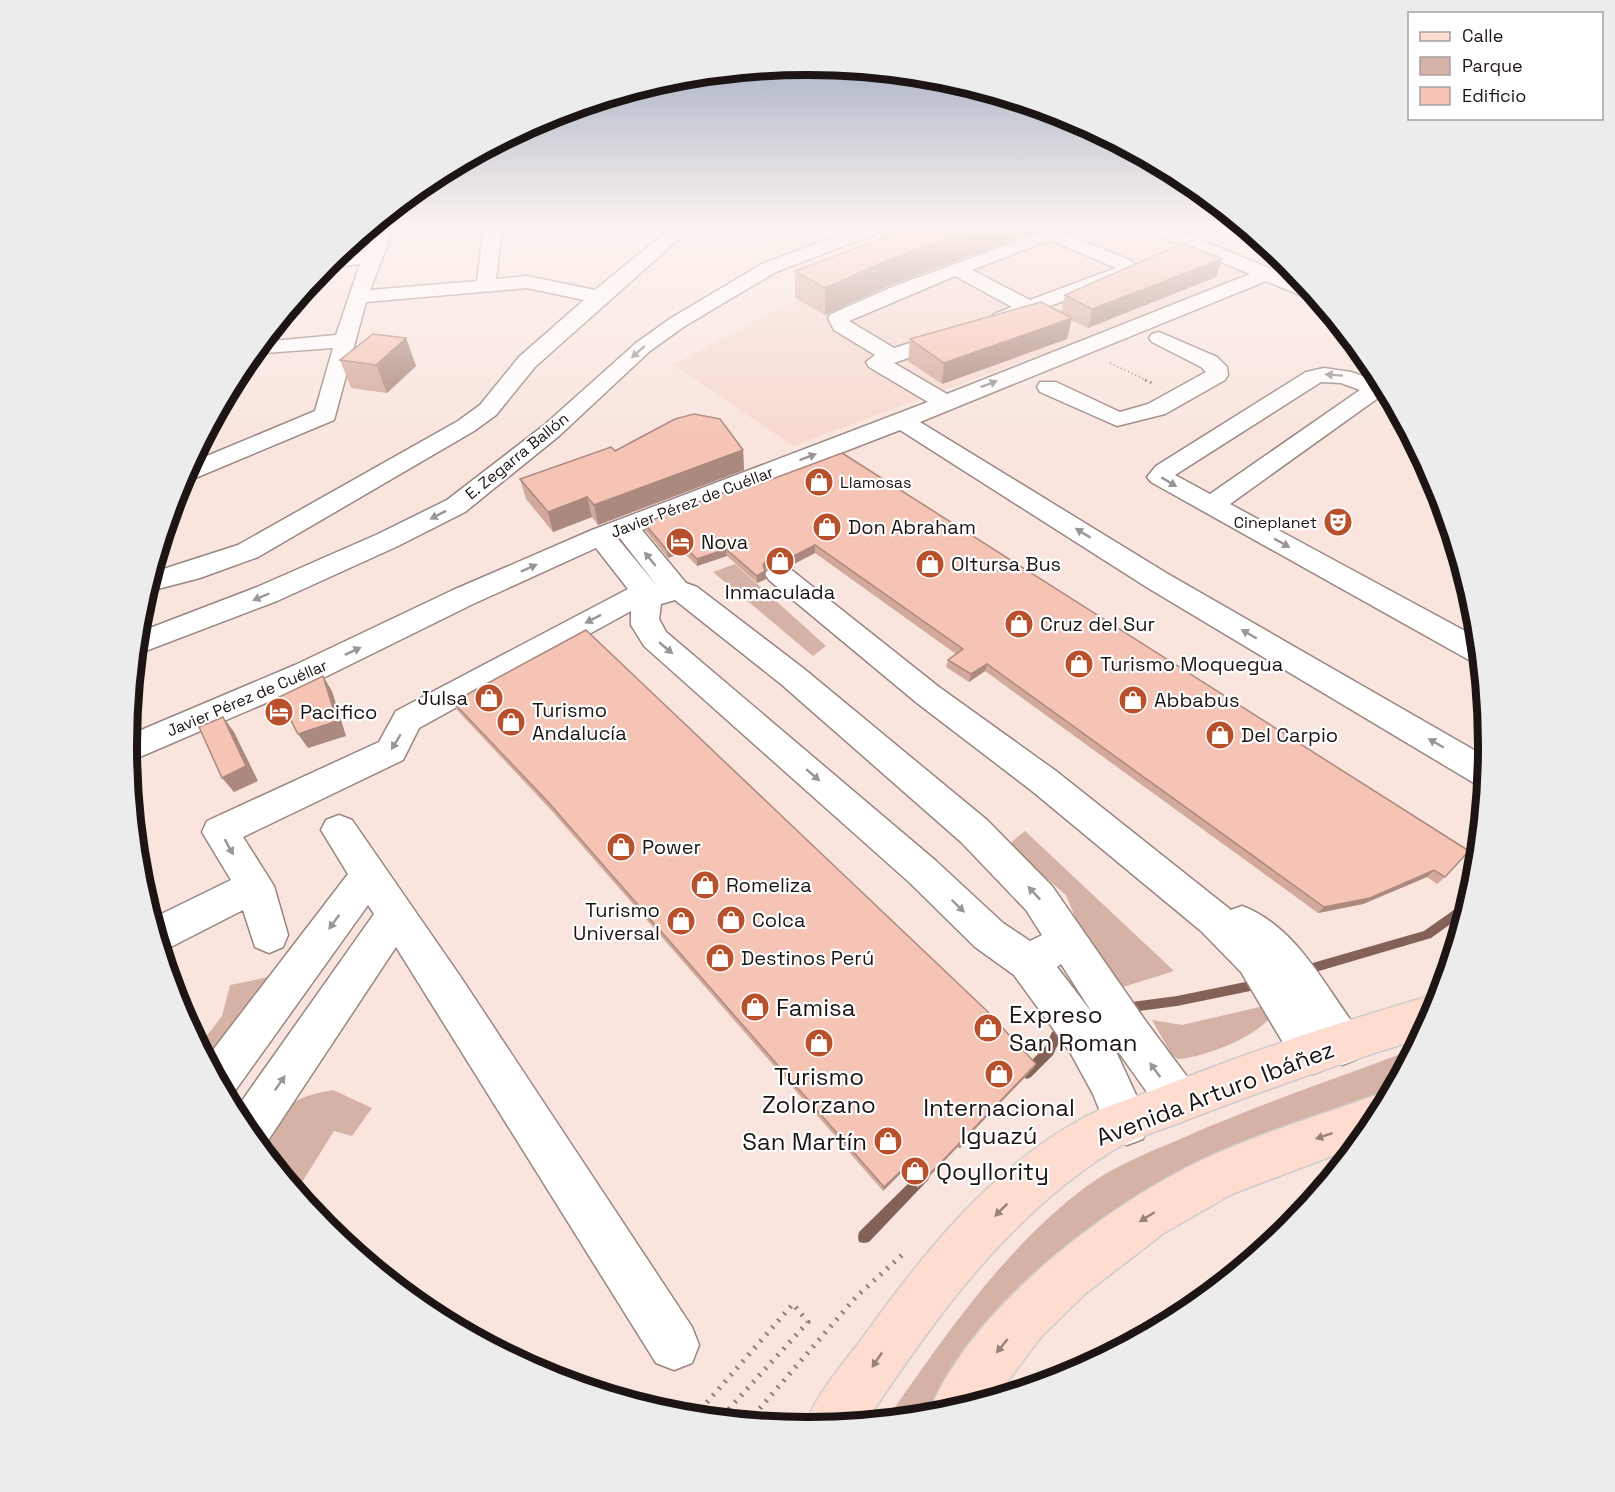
<svg xmlns="http://www.w3.org/2000/svg" width="1615" height="1492" font-family="'Space Grotesk',sans-serif">
  <style>
    .built { fill: #f6d9d0 }
    .green { fill: #d6b1a5 }
    .lines { fill: none; stroke-linecap: round; stroke-linejoin: round }
    .stream { fill: #846156; fill-rule: evenodd }
    .minor-casing { stroke: #998680; stroke-width: 3 }
    .major-casing { stroke: #cdcccb; stroke-width: 3 }
    .path-far2 { stroke: #8c7e7a; stroke-width: 2; stroke-dasharray: 1 3; stroke-linecap: butt }
    .path-far1 { stroke: #8c7e7a; stroke-width: 3; stroke-dasharray: 1.5 4; stroke-linecap: butt }
    .path { stroke: #8c7e7a; stroke-width: 5; stroke-dasharray: 2 7; stroke-linecap: butt }
    .minor { fill: #fff; fill-rule: evenodd }
    .major { fill: #ffdcd0; fill-rule: evenodd }
    .wall { fill: #d3a99b }
    .shaded-wall { fill: #ac897e }
    .building { fill: #f5c4b4; stroke: #ac897e; stroke-width: 1.5 }
    .oneway { fill: #999695 }
    .oneway2 { fill: #99827b }
    .labels { text-anchor: middle; dominant-baseline: central; stroke-width: 4.5; stroke-linejoin: round; paint-order: stroke }
    .far-street-label { font-size: 16px; fill: #1c1513; stroke: #fff }
    .far-poi-label { font-size: 16px; fill: #1c1513; stroke: #fff; text-anchor: start }
    .poi-label { font-size: 20px; fill: #1c1513; stroke: #fff; text-anchor: start }
    .near-poi-label { font-size: 24px; fill: #1c1513; stroke: #fff; text-anchor: start }
    .near-street-label { font-size: 24px; fill: #1c1513; stroke: #fff }
    .rim { fill: none; stroke: #1c1513; stroke-width: 8 }
  </style>
  <rect width="100%" height="100%" fill="#f9e5de"/>
  <path class="built" d="M 968,228 L 1132,228 L 1250,277 L 793,446 L 673,365 L 783,306 Z"/>
  <path class="green" d="M 735,564 L 826,646 L 813,656 L 713,572 Z
    M 1025,831 L 1174,971 L 1120,988 L 1077,922 L 1066,895 L 1008,845 Z
    M 274,976 L 213,1072 L 199,1046 L 222,1016 L 230,985 Z
    M 1268,1005 L 1271,1017 C 1253,1038 1206,1057 1178,1059 L 1172,1055 L 1152,1020 L 1182,1025 Z
    M 1414,1049 L 1391,1092 L 1286,1130 L 966,1367 L 935,1415 L 886,1420 C 945,1336 1004,1248 1087,1186 C 1115,1165 1153,1151 1185,1137 C 1260,1104 1337,1078 1414,1049 Z
    M 333,1090 L 372,1108 L 352,1136 L 334,1131 L 296,1192 L 257,1144 C 281,1110 289,1097 333,1090 Z"/>
  <g class="lines">
    <path class="stream" d="M 1468,900 L 1469,901 L 1466,913 L 1431,938 L 1302,976 L 1298,975 L 1297,971 L 1298,967 L 1302,966 L 1424,931 Z
      M 1260,979 L 1264,980 L 1265,984 L 1264,988 L 1260,989 L 1177,1006 L 1124,1013 L 1120,1012 L 1118,1008 L 1120,1004 L 1124,1003 L 1177,996 Z
      M 1069,1025 L 1073,1027 L 1075,1031 L 1073,1035 L 1060,1040 L 1053,1055 L 1031,1077 L 1027,1079 L 1023,1077 L 1021,1073 L 1023,1069 L 1045,1047 L 1052,1032 Z
      M 924,1170 L 928,1172 L 930,1176 L 928,1180 L 869,1242 L 864,1243 L 859,1242 L 858,1237 L 859,1232 L 920,1172 Z"/>
    <g class="minor-casing">
      <path id="minor" d="M 376,228 L 394,228 L 370,290 L 477,281 L 484,228 L 502,228 L 496,279 L 527,276 L 595,290 L 671,228 L 691,228 L 535,367 L 496,415 L 474,431 L 258,557 L 200,578 L 146,592 L 151,573 L 238,545 L 458,421 L 480,405 L 519,357 L 584,300 L 527,288 L 366,302 L 334,420 L 193,479 L 180,481 L 190,463 L 315,411 L 333,348 L 252,354 L 262,342 L 336,335 L 360,264 L 322,269 L 334,257 L 365,252 Z
        M 857,228 L 883,228 L 880,232 L 776,272 L 685,326 L 650,351 L 559,436 L 465,512 L 398,546 L 277,601 L 135,655 L 137,633 L 257,587 L 378,534 L 447,500 L 543,426 L 636,343 L 671,318 L 762,264 Z
        M 1147,228 L 1172,228 L 1305,283 L 1318,299 L 1307,298 L 1266,281 L 920,422 L 1168,574 L 1488,758 L 1485,786 L 1474,783 L 1148,588 L 900,430 L 642,530 L 686,583 L 697,587 L 803,668 L 987,820 L 1052,886 L 1147,1023 L 1194,1086 L 1201,1101 L 1194,1116 L 1179,1123 L 1164,1116 L 1112,1043 L 1149,1123 L 1143,1139 L 1127,1145 L 1111,1139 L 1093,1094 L 1070,1052 L 1014,975 L 975,947 L 910,883 L 644,646 L 631,625 L 631,611 L 419,728 L 403,760 L 243,837 L 274,886 L 288,935 L 283,947 L 269,953 L 255,947 L 243,910 L 161,952 L 151,919 L 231,880 L 202,832 L 207,821 L 379,742 L 396,711 L 628,589 L 596,548 L 473,604 L 317,681 L 128,762 L 127,736 L 295,665 L 453,590 L 592,530 L 928,402 L 869,367 L 866,362 L 875,355 L 834,330 L 828,318 L 831,314 L 892,287 L 1045,231 L 1062,232 L 1132,261 L 1136,270 L 1134,274 L 1045,308 L 1051,314 L 1048,318 L 1041,320 L 1027,315 L 1001,324 L 994,322 L 991,318 L 994,314 L 1012,307 L 955,276 L 849,321 L 894,348 L 945,332 L 959,332 L 962,336 L 959,340 L 894,363 L 947,394 L 1250,274 L 1150,232 ZM 1047,241 L 1053,241 L 1116,268 L 1030,300 L 972,270 ZM 620,538 L 657,586 L 618,539 ZM 675,600 L 781,684 L 961,842 L 1026,910 L 1042,935 L 1030,941 L 1003,923 L 936,861 L 666,632 L 659,619 L 661,604 ZM 1061,964 L 1093,1014 L 1057,967 Z
        M 1159,332 L 1217,357 L 1227,367 L 1228,375 L 1225,380 L 1165,414 L 1117,426 L 1040,392 L 1037,387 L 1040,382 L 1056,382 L 1120,412 L 1148,404 L 1206,372 L 1201,367 L 1152,342 L 1149,338 L 1152,334 Z
        M 1324,368 L 1351,372 L 1383,383 L 1392,400 L 1378,398 L 1230,504 L 1478,638 L 1481,663 L 1469,660 L 1151,482 L 1147,477 L 1156,466 L 1306,372 ZM 1321,382 L 1341,383 L 1360,390 L 1210,494 L 1175,475 Z
        M 779,565 L 789,568 L 939,687 L 1056,771 L 1231,910 L 1242,906 C 1296,926 1325,986 1357,1029 L 1363,1044 L 1357,1059 L 1342,1065 L 1331,1060 L 1328,1068 L 1313,1074 L 1298,1068 L 1241,972 L 1201,931 L 1032,791 L 917,703 L 769,580 L 765,574 L 769,568 Z
        M 339,815 L 352,820 L 460,976 L 692,1327 L 699,1345 L 692,1363 L 674,1370 L 656,1363 L 396,947 L 263,1148 L 261,1149 L 234,1112 L 374,914 L 368,905 L 232,1095 L 226,1098 L 206,1059 L 348,874 L 321,830 L 326,820 Z"/>
    </g>
    <g class="major-casing">
      <path id="major" d="M 1433,995 L 1440,998 L 1420,1039 C 1343,1062 1267,1089 1192,1118 C 1168,1128 1134,1137 1112,1151 C 1006,1218 934,1319 866,1422 L 807,1427 C 806,1406 850,1355 864,1336 C 923,1253 994,1165 1085,1117 C 1109,1104 1137,1097 1161,1087 C 1250,1051 1341,1022 1433,995 Z
        M 1379,1094 L 1388,1098 L 1374,1125 L 1356,1147 L 1232,1194 L 1164,1233 L 1085,1294 L 1041,1337 L 995,1398 L 932,1415 L 930,1410 C 972,1308 1106,1205 1204,1159 C 1260,1133 1321,1115 1379,1094 Z"/>
    </g>
    <path class="path-far2" d="M 1110,363 L 1148,381"/>
    <path class="path-far1" d="M 1145,380 L 1152,383"/>
    <path class="path" d="M 960,1145 L 964,1149
      M 695,1416 L 793,1304 L 808,1322 L 726,1412 L 732,1420
      M 748,1422 L 856,1297 L 902,1255"/>
    <use href="#minor" class="minor"/>
    <use href="#major" class="major"/>
  </g>
  <path class="wall" d="M 795,271 L 891,285 L 825,315 L 795,298 Z
    M 1216,277 L 1088,328 L 1071,320 L 1067,339 L 942,384 L 908,361 L 910,339 L 1061,312 L 1065,295 Z
    M 406,338 L 416,366 L 387,393 L 351,388 L 340,360 Z
    M 743,450 L 744,470 L 598,525 L 592,517 L 553,532 L 526,499 L 520,479 L 615,451 Z
    M 842,453 L 1445,877 L 1437,884 L 1427,877 L 1363,904 L 1318,913 L 985,671 L 969,682 L 946,667 L 948,660 L 956,654 L 815,553 L 790,566 L 780,563 L 768,566 L 765,570 L 766,579 L 757,583 L 727,556 L 697,566 L 683,552 L 668,558 L 646,531 L 644,523 L 759,484 Z
    M 453,702 L 1033,1069 L 918,1188 L 903,1171 L 883,1191 L 551,810 L 457,710 Z"/>
  <path class="shaded-wall" d="M 979,228 L 1046,228 L 891,285 L 825,315 L 825,288 L 893,258 Z
    M 1222,259 L 1216,277 L 1088,328 L 1092,309 Z
    M 1072,318 L 1067,339 L 942,384 L 944,363 Z
    M 406,338 L 416,366 L 387,393 L 376,365 Z
    M 743,450 L 744,470 L 598,525 L 594,505 Z
    M 587,497 L 592,517 L 553,532 L 548,512 Z
    M 682,544 L 683,552 L 668,558 L 667,550 Z
    M 815,545 L 815,553 L 790,566 L 790,558 Z
    M 726,549 L 727,556 L 697,566 L 697,559 Z
    M 779,555 L 780,563 L 768,566 L 764,572 L 765,571 L 766,579 L 757,583 L 757,576 L 768,558 Z
    M 987,664 L 985,671 L 969,682 L 971,674 Z
    M 323,676 L 332,691 L 346,736 L 308,748 L 298,734 Z
    M 223,717 L 234,732 L 258,781 L 234,792 L 222,778 Z
    M 134,829 L 146,840 L 139,879 Z
    M 1434,870 L 1427,877 L 1363,904 L 1318,913 L 1324,907 Z
    M 1036,1064 L 1033,1069 L 918,1188 L 920,1184 Z
    M 905,1167 L 903,1171 L 883,1191 L 884,1187 Z"/>
  <path class="building" d="M 909,228 L 979,228 L 893,258 L 825,288 L 795,271 Z
    M 1183,243 L 1222,259 L 1092,309 L 1065,295 Z
    M 1041,302 L 1072,318 L 944,363 L 910,339 Z
    M 373,334 L 406,338 L 376,365 L 340,360 Z
    M 694,414 L 720,419 L 743,450 L 594,505 L 587,497 L 548,512 L 520,479 L 611,447 L 615,451 L 675,419 Z
    M 842,453 L 1469,851 L 1445,877 L 1434,870 L 1370,898 L 1324,907 L 987,664 L 971,674 L 948,660 L 963,649 L 815,545 L 790,558 L 779,555 L 768,558 L 763,565 L 765,571 L 757,576 L 726,549 L 697,559 L 682,544 L 667,550 L 644,523 L 756,480 L 759,484 Z
    M 586,630 L 986,1010 L 1036,1064 L 920,1184 L 905,1167 L 884,1187 L 549,803 L 453,702 Z
    M 323,676 L 337,721 L 298,734 L 279,697 Z
    M 223,717 L 246,766 L 222,778 L 199,727 Z"/>
  <defs><path id="oneway-solid" d="M-6-.8H1V-3.2L6.5 0L1 3.2V.8H-6Z" transform="scale(1.5)"/></defs>
  <g class="oneway">
    <use href="#oneway-solid" transform="translate(638 352) rotate(138)"/>
    <use href="#oneway-solid" transform="translate(1334 375) rotate(-176)"/>
    <use href="#oneway-solid" transform="translate(989 384) rotate(-21)"/>
    <use href="#oneway-solid" transform="translate(808 457) rotate(-21)"/>
    <use href="#oneway-solid" transform="translate(1169 482) rotate(31)"/>
    <use href="#oneway-solid" transform="translate(438 515) rotate(153)"/>
    <use href="#oneway-solid" transform="translate(1083 533) rotate(-148)"/>
    <use href="#oneway-solid" transform="translate(1282 543) rotate(29)"/>
    <use href="#oneway-solid" transform="translate(650 559) rotate(-129)"/>
    <use href="#oneway-solid" transform="translate(529 568) rotate(-24)"/>
    <use href="#oneway-solid" transform="translate(261 597) rotate(157)"/>
    <use href="#oneway-solid" transform="translate(593 619) rotate(153)"/>
    <use href="#oneway-solid" transform="translate(1249 634) rotate(-150)"/>
    <use href="#oneway-solid" transform="translate(666 648) rotate(40)"/>
    <use href="#oneway-solid" transform="translate(353 651) rotate(-25)"/>
    <use href="#oneway-solid" transform="translate(396 742) rotate(121)"/>
    <use href="#oneway-solid" transform="translate(1436 743) rotate(-150)"/>
    <use href="#oneway-solid" transform="translate(813 775) rotate(41)"/>
    <use href="#oneway-solid" transform="translate(229 847) rotate(61)"/>
    <use href="#oneway-solid" transform="translate(1034 893) rotate(-133)"/>
    <use href="#oneway-solid" transform="translate(958 906) rotate(44)"/>
    <use href="#oneway-solid" transform="translate(334 922) rotate(126)"/>
    <use href="#oneway-solid" transform="translate(1155 1070) rotate(-126)"/>
    <use href="#oneway-solid" transform="translate(280 1083) rotate(-55)"/>
  </g>
  <g class="oneway2">
    <use href="#oneway-solid" transform="translate(1324 1136) rotate(161)"/>
    <use href="#oneway-solid" transform="translate(1001 1210) rotate(135)"/>
    <use href="#oneway-solid" transform="translate(1147 1217) rotate(148)"/>
    <use href="#oneway-solid" transform="translate(1002 1346) rotate(129)"/>
    <use href="#oneway-solid" transform="translate(877 1360) rotate(124)"/>
  </g>
  <linearGradient id="sky" x2="0" y2="1"><stop stop-color="#91a0b9"/><stop offset="0.52" stop-color="#fcf3f0"/><stop offset="1" stop-color="#fcf3f0" stop-opacity="0"/></linearGradient>
  <rect width="1615" height="437" fill="url(#sky)"/>
  <defs>
    <g id="shop-disc" transform="scale(1.5)"><circle r="9.5" fill="#b8502b" stroke="#fff"/><path d="M-5-2.5h2.3a2.7 3.5 0 0 1 5.4 0H5L5.5 6h-11ZM-1.5-2.5h3a1.5 2.3 0 0 0-3 0Z" fill="#fff"/></g>
    <g id="theatre-disc" transform="scale(1.5)"><circle r="9.5" fill="#b8502b" stroke="#fff"/><path d="M-5-5.5Q0-4 5-5.5V0Q5 5 0 6Q-5 5-5 0ZM-3.3-2.5H-1v1.5H-3.3ZM1-2.5H3.3v1.5H1ZM-2.8 1Q0 5.5 2.8 1Z" fill="#fff"/></g>
    <g id="hotel-disc" transform="scale(1.5)"><circle r="9.5" fill="#b8502b" stroke="#fff"/><path d="M-6-4.5h1.5V1H6V5H4.5V3h-9V5H-6ZM-4 0a1.8 1.8 0 1 1 3.6 0ZM.5 0V-2.5h3Q6-2.5 6 0Z" fill="#fff"/></g>
  </defs>
  <g fill-rule="evenodd">
    <use href="#shop-disc" x="819" y="482"/>
    <use href="#theatre-disc" x="1338" y="522"/>
    <use href="#shop-disc" x="827" y="527"/>
    <use href="#hotel-disc" x="680" y="542"/>
    <use href="#shop-disc" x="780" y="561"/>
    <use href="#shop-disc" x="930" y="564"/>
    <use href="#shop-disc" x="1019" y="624"/>
    <use href="#shop-disc" x="1079" y="664"/>
    <use href="#shop-disc" x="489" y="698"/>
    <use href="#shop-disc" x="1133" y="700"/>
    <use href="#hotel-disc" x="279" y="712"/>
    <use href="#shop-disc" x="511" y="722"/>
    <use href="#shop-disc" x="1220" y="735"/>
    <use href="#shop-disc" x="621" y="847"/>
    <use href="#shop-disc" x="705" y="885"/>
    <use href="#shop-disc" x="731" y="920"/>
    <use href="#shop-disc" x="681" y="921"/>
    <use href="#shop-disc" x="720" y="958"/>
    <use href="#shop-disc" x="755" y="1007"/>
    <use href="#shop-disc" x="988" y="1028"/>
    <use href="#shop-disc" x="819" y="1043"/>
    <use href="#shop-disc" x="999" y="1074"/>
    <use href="#shop-disc" x="888" y="1141"/>
    <use href="#shop-disc" x="915" y="1171"/>
  </g>
  <g class="labels">
    <g class="far-street-label">
      <text transform="translate(517 456) rotate(-39)">E. Zegarra Ballón</text>
      <text transform="translate(692 502) rotate(-21)">Javier Pérez de Cuéllar</text>
      <text transform="translate(247 698) rotate(-23)">Javier Pérez de Cuéllar</text>
    </g>
    <g class="far-poi-label">
      <text x="840" y="482">Llamosas</text>
      <text x="1317" y="522" text-anchor="end">Cineplanet</text>
    </g>
    <g class="poi-label">
      <text x="848" y="527">Don Abraham</text>
      <text x="701" y="542">Nova</text>
      <text x="951" y="564">Oltursa Bus</text>
      <text x="780" y="592" text-anchor="middle">Inmaculada</text>
      <text x="1040" y="624">Cruz del Sur</text>
      <text x="1100" y="664">Turismo Moquegua</text>
      <text x="468" y="698" text-anchor="end">Julsa</text>
      <text x="1154" y="700">Abbabus</text>
      <text x="532" y="710">Turismo<tspan x="532" dy="23">Andalucía</tspan></text>
      <text x="300" y="712">Pacifico</text>
      <text x="1241" y="735">Del Carpio</text>
      <text x="642" y="847">Power</text>
      <text x="726" y="885">Romeliza</text>
      <text x="660" y="910" text-anchor="end">Turismo<tspan x="660" dy="23">Universal</tspan></text>
      <text x="752" y="920">Colca</text>
      <text x="741" y="958">Destinos Perú</text>
    </g>
    <g class="near-poi-label">
      <text x="776" y="1007">Famisa</text>
      <text x="1009" y="1014">Expreso<tspan x="1009" dy="28">San Roman</tspan></text>
      <text x="819" y="1076" text-anchor="middle">Turismo<tspan x="819" dy="28">Zolorzano</tspan></text>
      <text x="999" y="1107" text-anchor="middle">Internacional<tspan x="999" dy="28">Iguazú</tspan></text>
      <text x="867" y="1141" text-anchor="end">San Martín</text>
      <text x="936" y="1171">Qoyllority</text>
    </g>
    <g class="near-street-label">
      <text transform="translate(1215 1093) rotate(-21)">Avenida Arturo Ibáñez</text>
    </g>
  </g>
  <path d="M0 0H1615V1492H0ZM807 75H808A670 670 0 0 1 1478 745V747A670 670 0 0 1 808 1417H807A670 670 0 0 1 137 747V745A670 670 0 0 1 807 75Z" fill="#edecec" fill-rule="evenodd"/>
  <path class="rim" d="M807 75H808A670 670 0 0 1 1478 745V747A670 670 0 0 1 808 1417H807A670 670 0 0 1 137 747V745A670 670 0 0 1 807 75Z"/>
  <rect x="1408" y="12" width="195" height="108" fill="#ffffff" stroke="#a4a1a1" stroke-width="1.5"/>
  <rect x="1420" y="32" width="30" height="9" fill="#ffdcd0" stroke="#a4a1a1" stroke-width="1.5"/>
  <text x="1462" y="42" font-size="18" fill="#1c1513">Calle</text>
  <rect x="1420" y="57" width="30" height="18" fill="#d6b1a5" stroke="#a4a1a1" stroke-width="1.5"/>
  <text x="1462" y="72" font-size="18" fill="#1c1513">Parque</text>
  <rect x="1420" y="87" width="30" height="18" fill="#f5c4b4" stroke="#a4a1a1" stroke-width="1.5"/>
  <text x="1462" y="102" font-size="18" fill="#1c1513">Edificio</text>
</svg>
